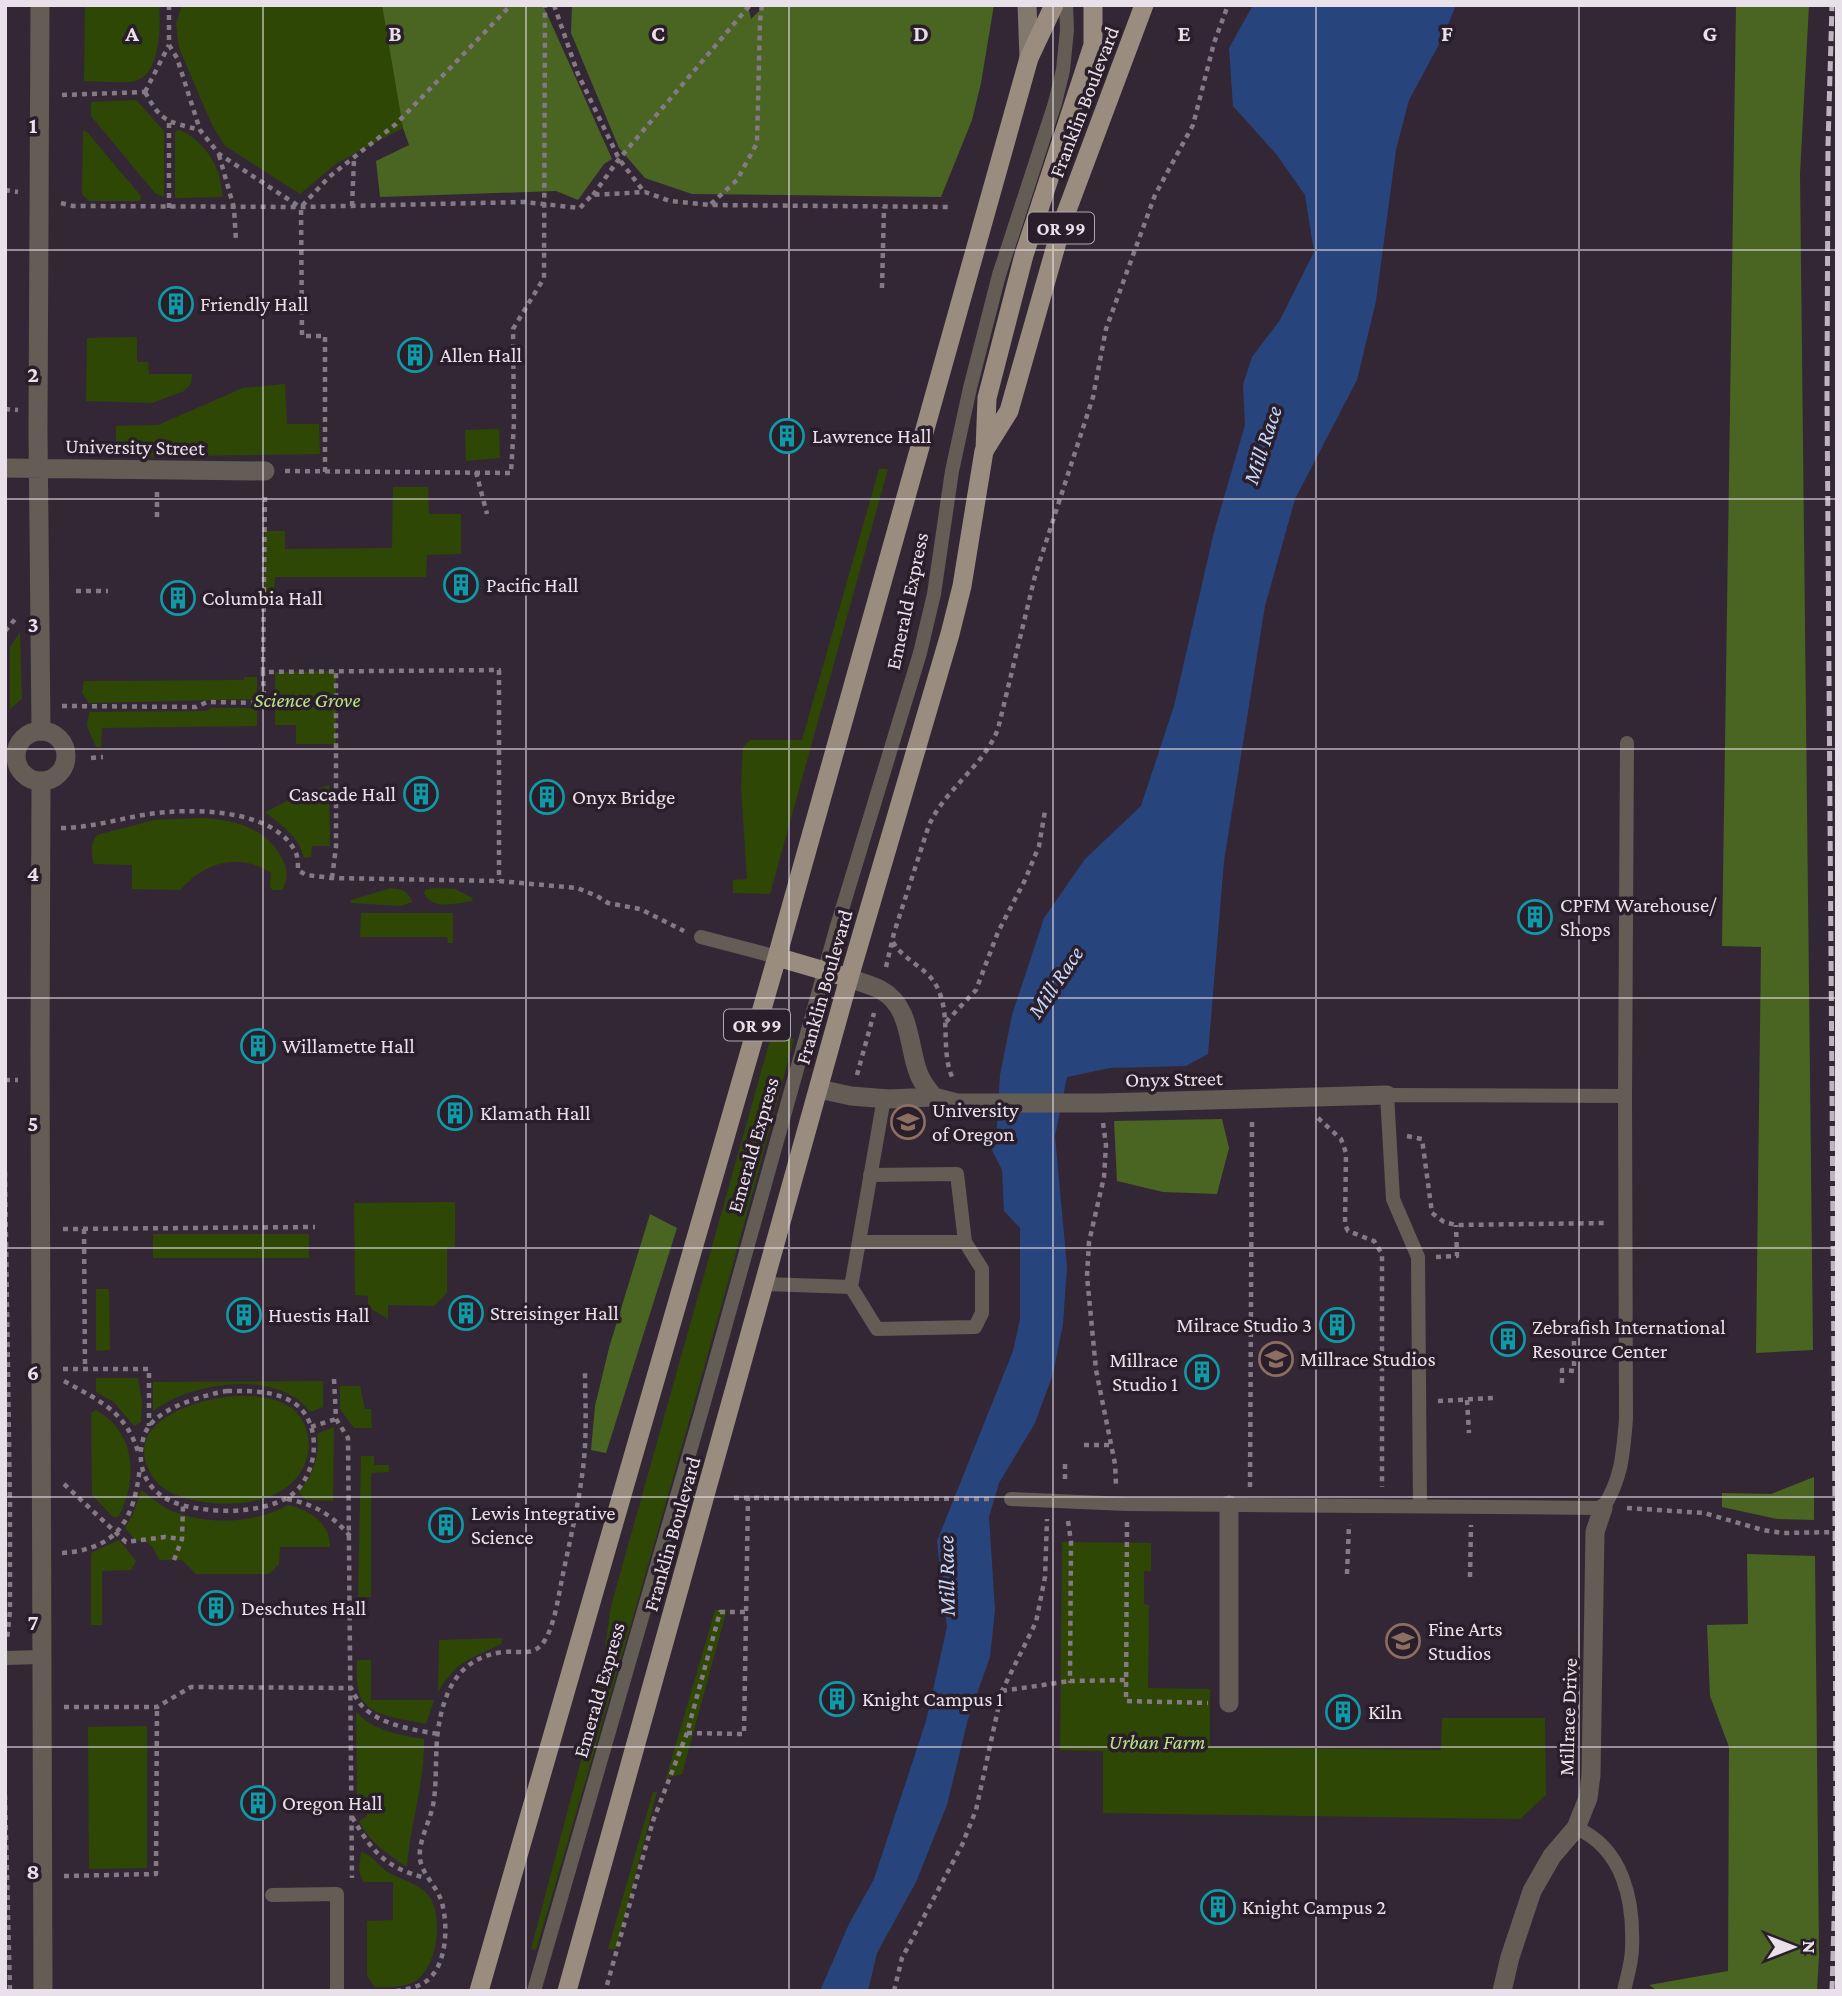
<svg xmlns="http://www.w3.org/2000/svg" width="1842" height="1996" font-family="'Crimson Pro',serif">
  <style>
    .green { fill: #2e4705 }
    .forest { fill: #496521 }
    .water { fill: #28447c }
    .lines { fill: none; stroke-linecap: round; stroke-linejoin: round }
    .path { stroke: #847985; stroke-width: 4.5; stroke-dasharray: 5 5; stroke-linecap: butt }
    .service { stroke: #635d56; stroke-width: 14 }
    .pedestrian { stroke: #635d56; stroke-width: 19 }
    .minor { stroke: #635d56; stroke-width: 19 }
    .secondary { stroke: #82786e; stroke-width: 19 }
    .primary { stroke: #9a8c7f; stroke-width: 19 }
    .rail { stroke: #bdb4be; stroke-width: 5; stroke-dasharray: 10 5; stroke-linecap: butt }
    .grid { fill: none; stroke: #e9e1e9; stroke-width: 2; stroke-opacity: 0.55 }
    .labels { text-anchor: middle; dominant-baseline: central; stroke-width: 7; stroke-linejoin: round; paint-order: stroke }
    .shield { fill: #2a1e2a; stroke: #b0a6b0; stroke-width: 2 }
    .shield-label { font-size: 19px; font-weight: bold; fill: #e9e1e9 }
    .street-label { font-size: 21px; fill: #e9e1e9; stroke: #2a1e2a }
    .poi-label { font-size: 21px; fill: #e9e1e9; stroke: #2a1e2a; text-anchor: start }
    .park-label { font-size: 21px; font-style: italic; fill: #b8e485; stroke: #2a1e2a }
    .water-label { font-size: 23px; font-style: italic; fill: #c5d8fb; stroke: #2a1e2a }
    .grid-label { font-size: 23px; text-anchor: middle; font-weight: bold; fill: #e9e1e9; stroke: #2a1e2a; stroke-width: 7; stroke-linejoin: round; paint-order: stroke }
  </style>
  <rect width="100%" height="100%" fill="#342735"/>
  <path class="green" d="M 85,5 L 159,5 C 161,25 160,76 135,81 C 120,84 100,81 84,81 Z
    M 182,5 L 382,5 L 403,128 L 337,163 L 300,194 L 225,146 L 212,125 L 179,48 L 176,24 Z
    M 136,100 L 164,131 L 164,197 L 155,193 L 91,116 L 91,102 Z
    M 83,130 L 87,132 L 141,196 L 140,201 L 89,201 L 82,194 Z
    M 179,130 C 195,135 212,155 217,170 C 221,178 221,188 223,197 L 175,198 L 175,131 Z
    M 137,337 L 137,362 L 148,362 L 149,374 L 192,374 L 191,384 L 184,391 L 152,403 L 86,401 L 87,338 Z
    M 285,384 L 287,424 L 319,424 L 320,454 L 116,457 L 116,426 L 158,425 L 243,388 Z
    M 499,429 L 500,458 L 466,461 L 465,430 Z
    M 879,469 L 888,469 L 770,894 L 733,893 L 733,880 L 747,879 L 741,787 L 743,747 L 750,740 L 802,740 Z
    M 393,487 L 428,487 L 429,514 L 461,514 L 461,554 L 427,555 L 426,577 L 275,577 L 274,593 L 264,593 L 265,531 L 285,531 L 285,549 L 392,548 Z
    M 20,632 L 22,699 L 10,709 L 10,647 Z
    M 336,671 L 336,744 L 296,744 L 296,725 L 275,725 L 275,672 Z
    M 244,677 L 257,677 L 257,699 L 89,703 L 82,693 L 84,681 L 244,680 Z
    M 211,708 L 257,708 L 257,726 L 102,728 L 101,747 L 96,747 L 87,726 L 89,712 L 207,711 Z
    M 329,785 L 330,846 L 312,846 L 311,857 L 304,858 C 300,837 280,824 265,812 L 287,801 Z
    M 202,818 C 235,820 265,827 282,858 C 288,869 288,880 282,890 L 272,890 L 270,886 L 271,873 C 238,852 205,862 180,890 L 132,889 L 132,865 L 94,864 C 91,854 90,844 97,835 L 154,820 Z
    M 391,888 C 401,889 409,891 412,902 L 400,906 L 351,903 L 351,900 Z
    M 434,888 L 455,889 L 473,898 L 472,901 C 456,903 433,911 424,893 L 425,890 Z
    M 361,913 L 453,913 L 453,943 L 448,943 L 447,937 L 360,937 Z
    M 772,1033 L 794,1039 C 713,1344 625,1647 536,1950 L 531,1949 L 598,1696 L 611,1606 Z
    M 455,1202 L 455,1247 L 447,1247 L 447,1293 L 434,1306 L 388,1305 L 388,1319 L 368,1307 L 368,1296 L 355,1295 L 354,1203 Z
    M 153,1234 L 309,1234 L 309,1258 L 153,1258 Z
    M 96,1289 L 109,1289 L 110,1350 L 96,1351 Z
    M 96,1378 L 138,1378 L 142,1402 L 141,1422 L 134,1426 L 114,1402 L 96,1392 Z
    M 323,1381 L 323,1407 L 310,1412 C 278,1368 190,1382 153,1411 L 153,1382 Z
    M 340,1386 L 360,1386 L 365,1409 L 371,1409 L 372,1428 L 354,1428 L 340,1409 Z
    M 235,1396 C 251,1396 268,1396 283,1403 C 317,1419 316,1466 287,1487 C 261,1506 219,1507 189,1499 C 166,1493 151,1483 145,1459 C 136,1416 204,1398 235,1396 Z
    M 96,1410 C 136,1433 138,1478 119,1516 L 114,1518 L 92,1495 L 91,1413 Z
    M 334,1427 L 333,1501 L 307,1500 L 298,1492 C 313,1477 320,1455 317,1434 Z
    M 361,1456 L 374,1456 L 374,1465 L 389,1465 L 389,1472 L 371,1473 L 371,1597 L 358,1597 Z
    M 141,1490 C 152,1498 164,1509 177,1513 C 210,1525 258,1523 288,1505 C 310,1510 331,1524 330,1547 L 280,1547 L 279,1564 L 269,1574 L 196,1574 L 182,1560 L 159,1560 C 154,1548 150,1539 136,1541 L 125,1528 L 133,1514 Z
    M 119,1540 L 136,1561 L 131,1570 L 102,1571 L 102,1625 L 91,1625 L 91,1553 Z
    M 1062,1542 L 1151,1543 L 1151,1571 L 1144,1571 L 1144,1604 L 1149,1605 L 1148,1688 L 1210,1689 L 1210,1747 L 1441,1750 L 1442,1718 L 1545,1718 L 1546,1795 L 1520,1819 L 1103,1813 L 1103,1751 L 1060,1750 Z
    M 727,1609 L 682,1774 L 666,1778 L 715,1610 Z
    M 503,1638 L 501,1644 C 468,1661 459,1658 438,1692 L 439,1640 Z
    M 357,1660 L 371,1660 L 371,1700 L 434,1700 L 426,1724 C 404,1719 366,1717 359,1693 C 356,1683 357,1670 357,1660 Z
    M 356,1711 C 372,1731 400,1735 424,1739 C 425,1783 410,1824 407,1867 C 389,1855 369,1842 359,1821 L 367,1816 L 367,1806 L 357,1799 Z
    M 147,1726 L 147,1868 L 89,1869 L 88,1727 Z
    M 653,1792 L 657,1792 L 616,1949 L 608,1949 Z
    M 361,1852 C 371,1854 378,1865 386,1871 C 400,1880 417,1882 428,1895 C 444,1914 438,1965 417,1980 C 407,1987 387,1988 375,1987 L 367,1976 L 367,1921 L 393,1920 L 393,1882 L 363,1882 L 359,1870 Z"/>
  <path class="forest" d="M 382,5 L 543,5 L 612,159 L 604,164 L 578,200 L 556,191 L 380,197 L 376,161 L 409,145 L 403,128 Z
    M 572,5 L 748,5 L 751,19 L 765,5 L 994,5 L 981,83 L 972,120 L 941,197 L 692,194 L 645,178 L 619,148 L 571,33 Z
    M 1736,5 L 1809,5 L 1800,174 L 1813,1350 L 1756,1353 L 1761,947 L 1722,946 Z
    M 1222,1119 L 1229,1148 L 1217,1194 L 1163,1192 L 1117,1181 L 1114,1121 Z
    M 650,1214 L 677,1228 L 606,1453 L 591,1450 L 595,1406 L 609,1348 Z
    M 1814,1477 L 1814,1520 L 1777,1519 L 1722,1507 L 1722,1493 L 1771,1494 Z
    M 1747,1554 L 1815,1556 L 1819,1956 L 1817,1991 L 1658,1991 L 1649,1985 L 1728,1971 L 1729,1747 L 1710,1696 L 1707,1625 L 1748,1624 Z"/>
  <path class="water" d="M 1253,5 L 1456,5 L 1443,37 L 1409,100 L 1396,150 L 1376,301 L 1357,380 L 1295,499 L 1265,606 L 1224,861 L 1208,1054 L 1186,1066 L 1110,1068 L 1067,1077 L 1055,1136 L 1067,1267 L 1063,1324 L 1053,1374 L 1035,1423 L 999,1483 L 989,1517 L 995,1610 L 990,1657 L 968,1719 L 947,1805 L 916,1882 L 877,1953 L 868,1991 L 820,1991 L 849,1924 L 874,1879 L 926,1721 L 947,1627 L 937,1541 L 1013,1351 L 1020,1319 L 1020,1228 L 1004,1211 L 1002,1170 L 992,1150 L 997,1126 L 1000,1075 L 1012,1015 L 1044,918 L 1085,859 L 1141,806 L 1174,706 L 1214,532 L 1245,425 L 1243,385 L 1252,357 L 1280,320 L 1314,252 L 1305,195 L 1277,155 L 1233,106 L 1229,48 Z"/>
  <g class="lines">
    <path class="path" d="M 169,5 L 169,45 L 177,58 L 200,130 L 219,154 L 300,207
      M 554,5 L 578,74 L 619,159 L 644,192
      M 145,92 C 162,123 167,121 200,130
      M 145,92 L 169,45
      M 62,95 L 145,92
      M 219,155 L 234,208 L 236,241
      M 5,190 L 18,192
      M 593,195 L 619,159 L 750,5
      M 61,203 L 73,206 L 301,207 L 524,202 L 580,208 L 592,195 L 645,192 L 670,201 L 710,205 L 952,207
      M 711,204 L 737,180 L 757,143 L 760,21 L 762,5
      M 352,206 L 354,160
      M 169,208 L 169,121
      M 882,288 L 884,207
      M 5,409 L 18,410
      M 285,471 L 511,473 L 514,422 L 513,329 L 544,278 L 545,5
      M 325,472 L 325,336 L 302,336 L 301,207 L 329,177 L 396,124 L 511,5
      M 476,472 L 487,514
      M 157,492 L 157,522
      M 76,591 L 108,591
      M 5,631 L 17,617
      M 263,672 L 265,492
      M 62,706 L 196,707 L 207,702 L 264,703 L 263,672 L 499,670 L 499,881
      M 91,758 L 103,757
      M 61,828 C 97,828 132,814 168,812 C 206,809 277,812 296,853 C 298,858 298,865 298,870 L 306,875 L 332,878 L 499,881 L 577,888 L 597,896 L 608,903 L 640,909 L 684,931
      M 332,878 L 336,847 L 336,671
      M 893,942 C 903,960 926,967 936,985 C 952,1014 940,1048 952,1077
      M 886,967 L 894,933 L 929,825 C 946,788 983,767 998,729 L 1035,576 L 1093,397 L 1106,329 L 1155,195 L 1193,125 L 1214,43 L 1228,5
      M 946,1022 L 976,990 L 998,932 L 1025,880 L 1039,846 L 1045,811
      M 857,1075 L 874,1013
      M 5,1080 L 18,1080
      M 1318,1118 L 1341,1139 L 1346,1153 L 1345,1225 L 1348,1231 L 1374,1241 L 1382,1254 L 1382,1487
      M 1103,1123 L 1106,1145 L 1104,1177 L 1089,1242 L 1087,1276 L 1096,1370 L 1115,1464 L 1116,1485
      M 1407,1136 L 1422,1139 L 1432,1213 L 1444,1222 L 1456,1225 L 1607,1223
      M 5,1172 L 10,1504 L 10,1611 L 7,1640
      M 63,1229 L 315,1227
      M 84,1229 L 85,1369
      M 1436,1257 L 1457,1256 L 1456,1225
      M 63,1369 L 149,1369 L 149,1426
      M 334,1379 L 336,1419 L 348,1438 L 352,1878
      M 64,1381 C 100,1401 127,1412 139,1455
      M 1562,1383 L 1562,1370 L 1574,1371 L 1574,1327 L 1606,1327
      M 227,1391 C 250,1391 274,1390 294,1403 C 325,1424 318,1482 285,1499 C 258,1512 225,1513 196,1508 C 164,1504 138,1485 141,1450 C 142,1442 144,1432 150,1425 C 165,1406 204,1395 227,1391 Z
      M 1467,1400 L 1469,1433
      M 1438,1401 L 1493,1398
      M 311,1427 L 336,1419
      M 1084,1445 L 1111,1445
      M 1065,1464 L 1065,1481
      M 64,1484 L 126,1542 L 165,1537 L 182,1539
      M 1250,1487 L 1252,1122
      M 734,1498 L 992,1499
      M 287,1499 C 314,1504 332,1515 350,1536
      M 1627,1508 L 1704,1513 L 1763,1530 L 1783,1533 L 1837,1532
      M 1068,1521 L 1071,1542 L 1070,1681 L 1126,1680
      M 1127,1522 L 1126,1701 L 1208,1703
      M 62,1553 C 118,1549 134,1520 140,1467
      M 174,1560 L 182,1539 L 183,1506
      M 1347,1574 L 1349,1524
      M 1470,1577 L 1471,1525
      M 1002,1691 L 1070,1681
      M 64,1707 L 157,1707 L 191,1687 L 351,1688 C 354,1694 358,1702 363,1707 C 381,1725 414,1730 438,1734
      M 687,1733 L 744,1734 L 748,1498
      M 5,1795 L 10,1991
      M 352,1817 C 373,1853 386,1868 426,1878
      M 64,1876 L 156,1874 L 157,1707
      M 607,1985 L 653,1821 L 687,1733 L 720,1612 L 745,1612
      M 396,1991 C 408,1989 421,1987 430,1978 C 447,1961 448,1925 442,1903 C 437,1884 417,1872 420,1850 C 422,1833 432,1817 434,1799 C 437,1776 435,1753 438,1730 C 444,1691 458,1658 503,1652 C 520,1650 534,1658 545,1640 C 555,1623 558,1598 562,1579 C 570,1539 580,1500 584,1459 C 587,1429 585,1399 585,1369
      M 894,1991 L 902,1958 L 962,1845 L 976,1810 L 1002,1691 L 1036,1622 L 1045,1577 L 1047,1519"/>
    <path class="service" d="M 701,937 L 777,957
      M 859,1242 L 965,1242
      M 765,1284 L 851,1287 L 884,1098
      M 851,1287 L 877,1329 L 975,1327 L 982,1313 L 982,1269 L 965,1242 L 957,1174 L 870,1175
      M 1011,1499 L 1127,1504 L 1603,1508 C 1622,1478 1623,1454 1626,1419 L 1625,1096 L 1627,743
      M 1420,1506 L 1418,1257 L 1393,1199 L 1387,1095 L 1625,1096
      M 5,1658 L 42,1657
      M 1576,1828 C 1623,1848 1634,1900 1632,1948 C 1632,1962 1627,1977 1624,1991
      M 272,1895 L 337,1894 L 337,1991
      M 534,1991 L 701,1413 L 837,926 L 920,653 L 934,594 L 952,471 L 970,388 L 999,275 L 1055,103 L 1063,70 L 1067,30 L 1066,5"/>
    <path class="pedestrian" d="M 40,5 L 38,430 L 41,731
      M 5,468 L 265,471
      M 1229,1703 L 1229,1505"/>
    <path class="minor" d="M16 756a25 25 0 1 1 50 0a25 25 0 1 1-50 0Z
      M 41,781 L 40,1054 L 43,1991
      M 849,978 C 859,982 872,985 881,990 C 910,1006 908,1042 917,1069 C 920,1080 927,1089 934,1097
      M 819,1089 L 851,1096 L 889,1099 L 934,1097 L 957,1103 L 1101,1103 L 1387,1095
      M 1502,1991 L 1510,1957 L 1532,1891 L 1552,1856 L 1576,1828 L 1588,1798 L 1591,1775 L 1595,1532 L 1603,1508"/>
    <path class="secondary" d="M 1027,5 L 1029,58"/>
    <path class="primary" d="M 985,450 L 987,398 L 1024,255 L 1093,45 L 1093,5
      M 777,957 L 849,978
      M 479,1991 L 777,957 L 1029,58 L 1054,5
      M 567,1991 L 849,978 L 950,634 L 962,586 L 984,451 L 1009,411 L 1063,221 L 1144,5"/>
    <path class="rail" d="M 1832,1991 L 1836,1852 L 1835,1512 L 1827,395 L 1828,145 L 1832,5"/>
  </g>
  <path class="grid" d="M 263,5 L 263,1991M 526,5 L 526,1991M 789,5 L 789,1991M 1053,5 L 1053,1991M 1316,5 L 1316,1991M 1579,5 L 1579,1991M 5,250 L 1837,250M 5,499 L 1837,499M 5,749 L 1837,749M 5,998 L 1837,998M 5,1248 L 1837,1248M 5,1497 L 1837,1497M 5,1747 L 1837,1747"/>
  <defs>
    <g id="building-ring" transform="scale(1.75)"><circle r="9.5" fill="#2a1e2a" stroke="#0f9aa8" stroke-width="1.5"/><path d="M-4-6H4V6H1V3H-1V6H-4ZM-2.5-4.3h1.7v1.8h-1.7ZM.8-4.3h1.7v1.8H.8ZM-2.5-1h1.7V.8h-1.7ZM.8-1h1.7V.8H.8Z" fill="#0f9aa8"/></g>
    <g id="university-ring" transform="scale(1.75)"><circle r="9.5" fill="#2a1e2a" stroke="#8d6e63" stroke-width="1.5"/><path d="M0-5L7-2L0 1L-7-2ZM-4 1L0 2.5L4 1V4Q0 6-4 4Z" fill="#8d6e63"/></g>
    <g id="school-ring" transform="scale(1.75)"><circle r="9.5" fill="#2a1e2a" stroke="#8d6e63" stroke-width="1.5"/><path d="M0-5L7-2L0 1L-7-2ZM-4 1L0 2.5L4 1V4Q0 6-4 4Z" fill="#8d6e63"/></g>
  </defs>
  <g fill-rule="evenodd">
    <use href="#building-ring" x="176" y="304"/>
    <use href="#building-ring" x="415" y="355"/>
    <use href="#building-ring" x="787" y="436"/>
    <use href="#building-ring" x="461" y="585"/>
    <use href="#building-ring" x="178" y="598"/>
    <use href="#building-ring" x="421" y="794"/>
    <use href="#building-ring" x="547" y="797"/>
    <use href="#building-ring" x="1535" y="917"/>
    <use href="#building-ring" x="258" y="1046"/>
    <use href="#building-ring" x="455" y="1113"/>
    <use href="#university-ring" x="908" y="1122"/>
    <use href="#building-ring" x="466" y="1313"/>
    <use href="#building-ring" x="244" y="1315"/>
    <use href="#building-ring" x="1337" y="1325"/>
    <use href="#building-ring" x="1508" y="1339"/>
    <use href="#school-ring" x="1276" y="1359"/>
    <use href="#building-ring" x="1202" y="1372"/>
    <use href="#building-ring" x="446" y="1525"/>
    <use href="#building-ring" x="216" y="1608"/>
    <use href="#school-ring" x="1403" y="1641"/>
    <use href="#building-ring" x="837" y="1699"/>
    <use href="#building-ring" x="1343" y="1712"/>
    <use href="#building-ring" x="258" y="1803"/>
    <use href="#building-ring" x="1218" y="1907"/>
  </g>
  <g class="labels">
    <g class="shield">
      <rect x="1028" y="212.5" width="66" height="31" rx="5"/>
      <rect x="724" y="1009.5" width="66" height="31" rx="5"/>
    </g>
    <g class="shield-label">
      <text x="1061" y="228">OR 99</text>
      <text x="757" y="1025">OR 99</text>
    </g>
    <g class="street-label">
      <text transform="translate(1084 102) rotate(-69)">Franklin Boulevard</text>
      <text transform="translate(135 447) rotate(1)">University Street</text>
      <text transform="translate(907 601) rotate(-78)">Emerald Express</text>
      <text transform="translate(824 987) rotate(-74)">Franklin Boulevard</text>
      <text transform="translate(1174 1079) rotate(-1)">Onyx Street</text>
      <text transform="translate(753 1145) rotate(-74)">Emerald Express</text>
      <text transform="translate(672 1534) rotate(-74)">Franklin Boulevard</text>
      <text transform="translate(599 1690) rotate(-74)">Emerald Express</text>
      <text transform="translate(1568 1717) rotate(-88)">Millrace Drive</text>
    </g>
    <g class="poi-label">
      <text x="200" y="304">Friendly Hall</text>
      <text x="440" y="355">Allen Hall</text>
      <text x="812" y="436">Lawrence Hall</text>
      <text x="486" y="585">Pacific Hall</text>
      <text x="202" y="598">Columbia Hall</text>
      <text x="396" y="794" text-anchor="end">Cascade Hall</text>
      <text x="572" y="797">Onyx Bridge</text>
      <text x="1560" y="905">CPFM Warehouse/<tspan x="1560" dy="24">Shops</tspan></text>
      <text x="282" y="1046">Willamette Hall</text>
      <text x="932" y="1110">University<tspan x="932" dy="24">of Oregon</tspan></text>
      <text x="480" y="1113">Klamath Hall</text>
      <text x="490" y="1313">Streisinger Hall</text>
      <text x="268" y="1315">Huestis Hall</text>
      <text x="1312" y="1325" text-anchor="end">Milrace Studio 3</text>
      <text x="1532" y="1327">Zebrafish International<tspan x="1532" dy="24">Resource Center</tspan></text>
      <text x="1300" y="1359">Millrace Studios</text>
      <text x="1178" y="1360" text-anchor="end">Millrace<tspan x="1178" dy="24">Studio 1</tspan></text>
      <text x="471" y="1513">Lewis Integrative<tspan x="471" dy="24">Science</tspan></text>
      <text x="241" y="1608">Deschutes Hall</text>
      <text x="1428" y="1629">Fine Arts<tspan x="1428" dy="24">Studios</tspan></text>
      <text x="862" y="1699">Knight Campus 1</text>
      <text x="1368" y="1712">Kiln</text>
      <text x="282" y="1803">Oregon Hall</text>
      <text x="1242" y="1907">Knight Campus 2</text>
    </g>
    <g class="park-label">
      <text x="307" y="700">Science Grove</text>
      <text x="1157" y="1742">Urban Farm</text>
    </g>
    <g class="water-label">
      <text transform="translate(1262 445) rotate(-72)">Mill Race</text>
      <text transform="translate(1055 982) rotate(-56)">Mill Race</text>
      <text transform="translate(946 1576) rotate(-91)">Mill Race</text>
    </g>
  </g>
  <g class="grid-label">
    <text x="132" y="41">A</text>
    <text x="395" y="41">B</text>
    <text x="658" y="41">C</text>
    <text x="921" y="41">D</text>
    <text x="1184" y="41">E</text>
    <text x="1447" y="41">F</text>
    <text x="1710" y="41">G</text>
    <text x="33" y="133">1</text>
    <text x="33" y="382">2</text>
    <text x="33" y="632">3</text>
    <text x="33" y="881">4</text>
    <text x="33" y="1131">5</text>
    <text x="33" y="1380">6</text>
    <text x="33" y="1630">7</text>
    <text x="33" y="1879">8</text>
  </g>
  <rect width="1842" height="1996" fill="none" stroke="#e9e1e9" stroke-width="14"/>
  <g transform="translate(1793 1947) rotate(90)" stroke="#2a1e2a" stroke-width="5" paint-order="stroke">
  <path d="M0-5L12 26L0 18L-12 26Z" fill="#e9e1e9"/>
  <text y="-10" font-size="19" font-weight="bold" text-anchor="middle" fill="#e9e1e9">N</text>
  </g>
</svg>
